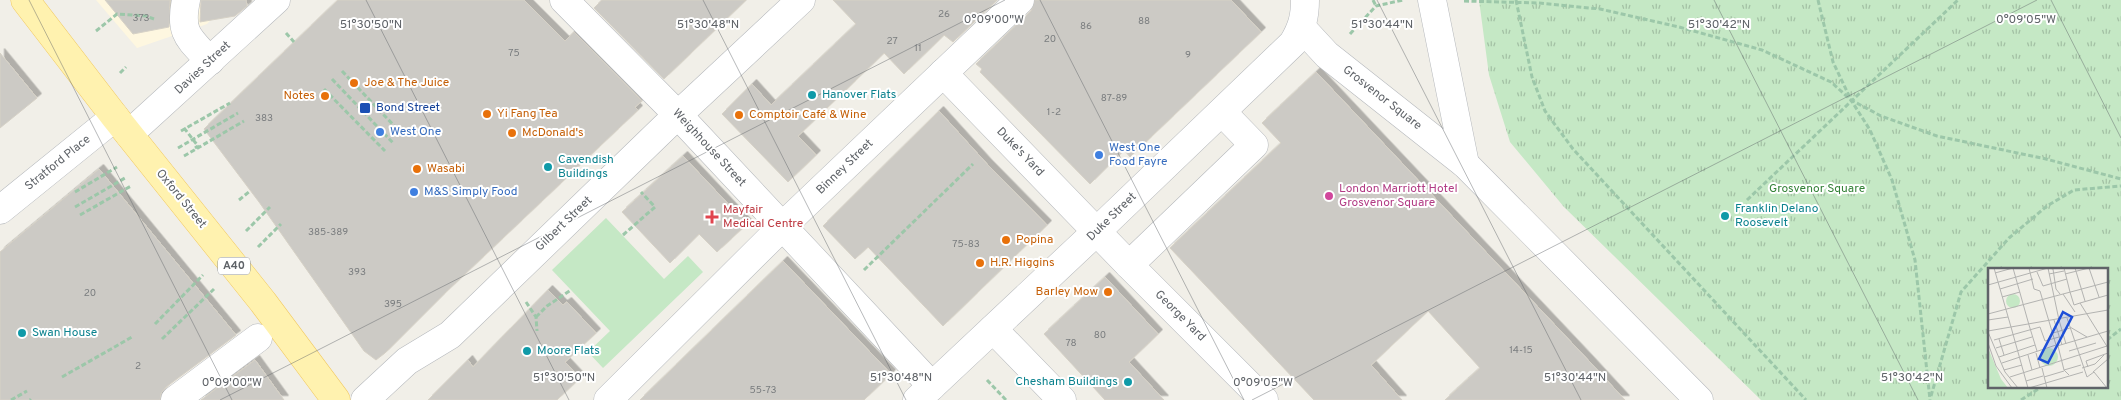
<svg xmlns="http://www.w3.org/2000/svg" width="2121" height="400" font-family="Overpass,sans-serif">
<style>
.commercial{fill:#fef7e0}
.grass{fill:url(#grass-tufts);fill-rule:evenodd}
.garden{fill:#c5e8c5}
.building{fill:#cccac5;stroke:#d6d1c6;filter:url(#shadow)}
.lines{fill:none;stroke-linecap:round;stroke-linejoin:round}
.minor-casing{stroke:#b5b8bc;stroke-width:29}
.major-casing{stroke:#f2c960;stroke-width:29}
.path{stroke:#9cc7a9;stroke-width:3;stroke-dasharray:5 2.5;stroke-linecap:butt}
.minor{stroke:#fff;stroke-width:28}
.major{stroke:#fff2af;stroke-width:28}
.ticks{fill:none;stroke:#5f6368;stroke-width:1;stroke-opacity:0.45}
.food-dot{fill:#e8710a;stroke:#fff;stroke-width:2}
.culture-dot{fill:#0f9aa8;stroke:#fff;stroke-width:2}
.transit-dot{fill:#1a4fb4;stroke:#fff;stroke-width:2}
.shop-dot{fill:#3f7fe0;stroke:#fff;stroke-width:2}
.hotel-dot{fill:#d1479c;stroke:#fff;stroke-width:2}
.health-dot{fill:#e0444e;stroke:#fff;stroke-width:2}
.labels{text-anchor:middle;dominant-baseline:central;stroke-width:4;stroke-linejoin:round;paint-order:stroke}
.number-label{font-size:10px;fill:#7a7d7f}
.shield{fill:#fff;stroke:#8f9295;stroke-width:1}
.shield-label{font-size:11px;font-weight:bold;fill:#5f6368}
.street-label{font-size:12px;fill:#5f6368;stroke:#fff}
.food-label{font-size:12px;fill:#c56008;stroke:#fff;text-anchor:start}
.culture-label{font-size:12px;fill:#0d838f;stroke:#fff;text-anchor:start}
.transit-label{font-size:12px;fill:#164399;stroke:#fff;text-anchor:start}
.shop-label{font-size:12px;fill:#366cbe;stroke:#fff;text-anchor:start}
.hotel-label{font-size:12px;fill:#b23c85;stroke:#fff;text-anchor:start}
.park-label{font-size:12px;fill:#348238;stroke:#fff}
.health-label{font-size:12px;fill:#be3a42;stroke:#fff;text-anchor:start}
.inset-road{fill:none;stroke:#b3b3b1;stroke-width:1}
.view{fill:#1d4ed8;fill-opacity:0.15;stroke:#1d4ed8;stroke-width:2.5}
.inset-edge{fill:none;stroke:#5f6368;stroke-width:2.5}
.ticks-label{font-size:12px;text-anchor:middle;fill:#5f6368;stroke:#fff;stroke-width:4;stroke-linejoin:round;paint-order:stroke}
</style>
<defs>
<pattern id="grass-tufts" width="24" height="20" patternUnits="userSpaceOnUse" patternTransform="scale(1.25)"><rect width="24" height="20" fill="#c5e8c5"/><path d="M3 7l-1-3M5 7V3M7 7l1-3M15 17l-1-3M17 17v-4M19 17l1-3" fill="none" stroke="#a3c0a4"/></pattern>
<filter id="shadow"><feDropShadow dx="4.5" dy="-4.5" stdDeviation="0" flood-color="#0004"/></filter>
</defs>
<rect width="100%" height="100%" fill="#f1efe8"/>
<path class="commercial" d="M96,0H230L207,24L137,48Z"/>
<path class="grass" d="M1479,0H2121V400H1761L1564,207L1510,142L1489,75ZM1990,269H2107V386H1990Z"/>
<path class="garden" d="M606,218L664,279L688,256L703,272L603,368L588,352L610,331L552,270Z"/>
<g class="building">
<path d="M105,0H170L169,27L133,34Z"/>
<path d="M201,0H246L247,6L235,16L200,22Z"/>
<path d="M338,0H524L565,41L574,32L642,101L635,107L638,110L445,293L385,353L376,360L364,351L259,202L204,129Z"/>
<path d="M602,0H746L664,79L594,8Z"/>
<path d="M833,0H997L953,42L944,35L904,74L884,53L798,136L816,155L788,182L722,114L752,84L771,105L856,24Z"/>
<path d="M1035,0H1231L1261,32L1130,157L1124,150L1090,184L980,72L982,69L976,64L1031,11Z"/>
<path d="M0,53L37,98L0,128Z"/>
<path d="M1316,72L1588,360L1625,400H1445L1480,368L1428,311L1371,365L1402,400H1314L1170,248L1281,143L1262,123Z"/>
<path d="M939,111L987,164L1047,225L943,326L868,247L855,259L823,226Z"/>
<path d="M683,156L747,224L717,252L699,234L670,263L622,212Z"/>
<path d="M99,169L236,335L166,387L161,393L160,400H0V252Z"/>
<path d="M783,261L891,374L864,400H640Z"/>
<path d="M1105,277L1158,334L1129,362L1164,400H1105L1044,334Z"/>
<path d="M548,290L563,305L567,302L596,333L565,362L580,378L557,400H428L468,360L473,367Z"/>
<path d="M255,360L284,400H201Z"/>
</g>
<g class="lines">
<defs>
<g id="minor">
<path d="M186,0C179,34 189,38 210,61"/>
<path d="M564,0L678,115L932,386"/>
<path d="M1432,0L1465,164"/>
<path d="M1302,28L1327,55L1465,164L1699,400"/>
<path d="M943,73L1129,265L1264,400"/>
<path d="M129,134L276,0"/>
<path d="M0,210L115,117"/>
<path d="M1129,265L1254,145L1222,112"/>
<path d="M993,329L1062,400"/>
<path d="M175,400L258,338"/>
<path d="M365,400L407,361L450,335L665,127L801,0"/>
<path d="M608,400L792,217L1020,0"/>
<path d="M917,400L1097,231L1293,43C1302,28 1305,17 1305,0"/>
</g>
<path id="major" d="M25,0L115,117L263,302L336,400"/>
</defs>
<use href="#minor" class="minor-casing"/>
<use href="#major" class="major-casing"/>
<g class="path">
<path d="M1373,0L1376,6"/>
<path d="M1516,0L1532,77L1545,111L1573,149L1806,400"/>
<path d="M1818,0L1833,62L1851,100L1881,116L1937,136L2046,159L2121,179"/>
<path d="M1464,1L1539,3L1600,9L1679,27L1762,50L1831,82L1851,100L1870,130L1892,180L1915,260L1930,400"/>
<path d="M96,31L117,14L146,16L154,19"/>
<path d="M286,33L294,42"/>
<path d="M1350,34L1376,6L1403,0"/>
<path d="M342,71L402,134"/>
<path d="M120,73L126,67"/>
<path d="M332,79L394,144"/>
<path d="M324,89L385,151"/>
<path d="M184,128L198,146L195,148"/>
<path d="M181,131L230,103"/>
<path d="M178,148L238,113"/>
<path d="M184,156L244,121"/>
<path d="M75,192L117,167"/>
<path d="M239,200L250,191"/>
<path d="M1747,200L1958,0"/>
<path d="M75,207L125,178"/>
<path d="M80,215L131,186"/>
<path d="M246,231L270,207"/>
<path d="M623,235L655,207L641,192"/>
<path d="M258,247L281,224"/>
<path d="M864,270L973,164"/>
<path d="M526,302L536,317L537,331"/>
<path d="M536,317L547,306L571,290"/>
<path d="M155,324L203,275"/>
<path d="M162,339L214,289"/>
<path d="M2107,340L2121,329"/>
<path d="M62,377L132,337"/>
<path d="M987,380L1006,400"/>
<path d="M1931,396L1961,292L2009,238L2047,206L2074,190L2121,186"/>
<path d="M11,400L27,391"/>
<path d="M30,400L31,399"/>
<path d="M2021,400L2043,386"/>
</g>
<use href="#minor" class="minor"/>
<use href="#major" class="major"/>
</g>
<path class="ticks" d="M29,0L232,400M366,0L569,400M703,0L906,400M1040,0L1244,400M1377,0L1581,400M1714,0L1918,400M2051,0L2121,138M220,400L1005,0M1252,400L2037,0"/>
<g class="food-dot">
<circle cx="354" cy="83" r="5"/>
<circle cx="325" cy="96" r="5"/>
<circle cx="487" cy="114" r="5"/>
<circle cx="739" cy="115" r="5"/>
<circle cx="512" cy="133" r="5"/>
<circle cx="417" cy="169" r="5"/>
<circle cx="1006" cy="240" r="5"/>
<circle cx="980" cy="263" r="5"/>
<circle cx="1108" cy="292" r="5"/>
</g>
<g class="culture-dot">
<circle cx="812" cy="95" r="5"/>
<circle cx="548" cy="167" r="5"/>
<circle cx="1725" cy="216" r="5"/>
<circle cx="22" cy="333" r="5"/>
<circle cx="527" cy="351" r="5"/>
<circle cx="1128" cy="382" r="5"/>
</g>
<rect class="transit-dot" x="359" y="102" width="12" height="12" rx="2.5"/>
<g class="shop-dot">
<circle cx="380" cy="132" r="5"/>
<circle cx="1099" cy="155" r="5"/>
<circle cx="414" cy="192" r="5"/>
</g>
<circle class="hotel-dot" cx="1329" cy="196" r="5"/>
<path class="health-dot" d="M709.5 209.5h5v5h5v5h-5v5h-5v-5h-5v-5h5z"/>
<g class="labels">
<g class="number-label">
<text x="944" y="14">26</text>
<text x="141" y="18">373</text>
<text x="1144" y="21">88</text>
<text x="1086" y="26">86</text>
<text x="1050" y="39">20</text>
<text x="892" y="41">27</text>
<text x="918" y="48">11</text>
<text x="514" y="53">75</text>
<text x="1188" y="55">9</text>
<text x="1114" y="98">87-89</text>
<text x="1054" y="112">1-2</text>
<text x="264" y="118">383</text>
<text x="328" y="232">385-389</text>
<text x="966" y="244">75-83</text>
<text x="357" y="272">393</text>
<text x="90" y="293">20</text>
<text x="393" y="304">395</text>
<text x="1100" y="335">80</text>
<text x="1071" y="343">78</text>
<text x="1521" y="350">14-15</text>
<text x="138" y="366">2</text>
<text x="763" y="390">55-73</text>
</g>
<rect class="shield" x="218" y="257.5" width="32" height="17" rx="4"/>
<g class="shield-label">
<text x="234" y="266">A40</text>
</g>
<g class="street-label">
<text transform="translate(203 68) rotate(-43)">Davies Street</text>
<text transform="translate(1382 98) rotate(38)">Grosvenor Square</text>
<text transform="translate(709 148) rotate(47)">Weighhouse Street</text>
<text transform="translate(1020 152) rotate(46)">Duke's Yard</text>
<text transform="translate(58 163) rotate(-39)">Stratford Place</text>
<text transform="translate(845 167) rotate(-44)">Binney Street</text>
<text transform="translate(181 199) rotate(51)">Oxford Street</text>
<text transform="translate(1112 217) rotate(-44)">Duke Street</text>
<text transform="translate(564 224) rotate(-44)">Gilbert Street</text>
<text transform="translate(1180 316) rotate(45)">George Yard</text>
</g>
<g class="food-label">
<text x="364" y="83">Joe &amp; The Juice</text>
<text x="315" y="96" text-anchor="end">Notes</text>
<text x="497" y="114">Yi Fang Tea</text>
<text x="749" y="115">Comptoir Café &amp; Wine</text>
<text x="522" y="133">McDonald's</text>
<text x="427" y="169">Wasabi</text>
<text x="1016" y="240">Popina</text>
<text x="990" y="263">H.R. Higgins</text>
<text x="1098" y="292" text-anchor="end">Barley Mow</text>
</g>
<g class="culture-label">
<text x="822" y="95">Hanover Flats</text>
<text x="558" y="160">Cavendish<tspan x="558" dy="14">Buildings</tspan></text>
<text x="1735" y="209">Franklin Delano<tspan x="1735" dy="14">Roosevelt</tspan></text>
<text x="32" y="333">Swan House</text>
<text x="537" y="351">Moore Flats</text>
<text x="1118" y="382" text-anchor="end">Chesham Buildings</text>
</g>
<g class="transit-label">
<text x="376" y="108">Bond Street</text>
</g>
<g class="shop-label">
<text x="390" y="132">West One</text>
<text x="1109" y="148">West One<tspan x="1109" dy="14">Food Fayre</tspan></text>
<text x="424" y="192">M&amp;S Simply Food</text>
</g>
<g class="hotel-label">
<text x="1339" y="189">London Marriott Hotel<tspan x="1339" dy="14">Grosvenor Square</tspan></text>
</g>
<g class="park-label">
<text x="1817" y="189">Grosvenor Square</text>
</g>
<g class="health-label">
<text x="723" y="210">Mayfair<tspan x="723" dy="14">Medical Centre</tspan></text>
</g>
</g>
<g transform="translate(1988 268)">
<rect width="120" height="120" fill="#f1efe8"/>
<path d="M0,80L13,111L20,120H0ZM52 89a9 9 0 1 1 18 0a9 9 0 1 1-18 0Z" fill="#c5e8c5"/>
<path d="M18 33a7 7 0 1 1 14 0a7 7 0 1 1-14 0Z" fill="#c5e8c5"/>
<path class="inset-road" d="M6,0L23,59M25,0L41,57M41,0L46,21L52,23M60,0L71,52M61,0L65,1L68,21L72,26M76,0L82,24M87,0L97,33M101,0L111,29M49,4L55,18M7,5L25,0M61,6L76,3M77,6L101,0M0,17L60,0M55,18L79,11M12,21L45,11M52,23L68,77M82,24L86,37L92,35L120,80M75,26L87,44M14,29L32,24M92,35L120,27M0,46L120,14M79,50L99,109M0,52L20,49M66,52L74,77M71,52L78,76M41,57L49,83M23,59L40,120M52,59L57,73L71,69M82,59L99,69M0,63L120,42M0,64L17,104L30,120M65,65L82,60M11,71L16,87M6,72L52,59M0,75L8,98L24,120M69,78L120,63M70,78L76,102L81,107M8,80L44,69M81,83L108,75M48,85L52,100M40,87L44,102M11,89L47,77M14,95L68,77M100,99L98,93L120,85M54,100L59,120M94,100L107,96L116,87M16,102L34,97M76,102L93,97M105,104L120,91M22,109L119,78M56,109L76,103M99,109L106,104L119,120M38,113L55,108M41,120L95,104"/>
<path class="view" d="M75,44L84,49L60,95L51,91Z"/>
<rect width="120" height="120" class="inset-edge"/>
</g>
<g class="ticks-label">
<text x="994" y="23">0°09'00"W</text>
<text x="2026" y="23">0°09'05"W</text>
<text x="371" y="28">51°30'50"N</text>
<text x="708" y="28">51°30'48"N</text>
<text x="1382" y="28">51°30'44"N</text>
<text x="1719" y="28">51°30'42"N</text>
<text x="564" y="381">51°30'50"N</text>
<text x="901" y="381">51°30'48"N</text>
<text x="1575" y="381">51°30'44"N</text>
<text x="1912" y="381">51°30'42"N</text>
<text x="232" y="386">0°09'00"W</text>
<text x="1263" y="386">0°09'05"W</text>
</g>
</svg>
